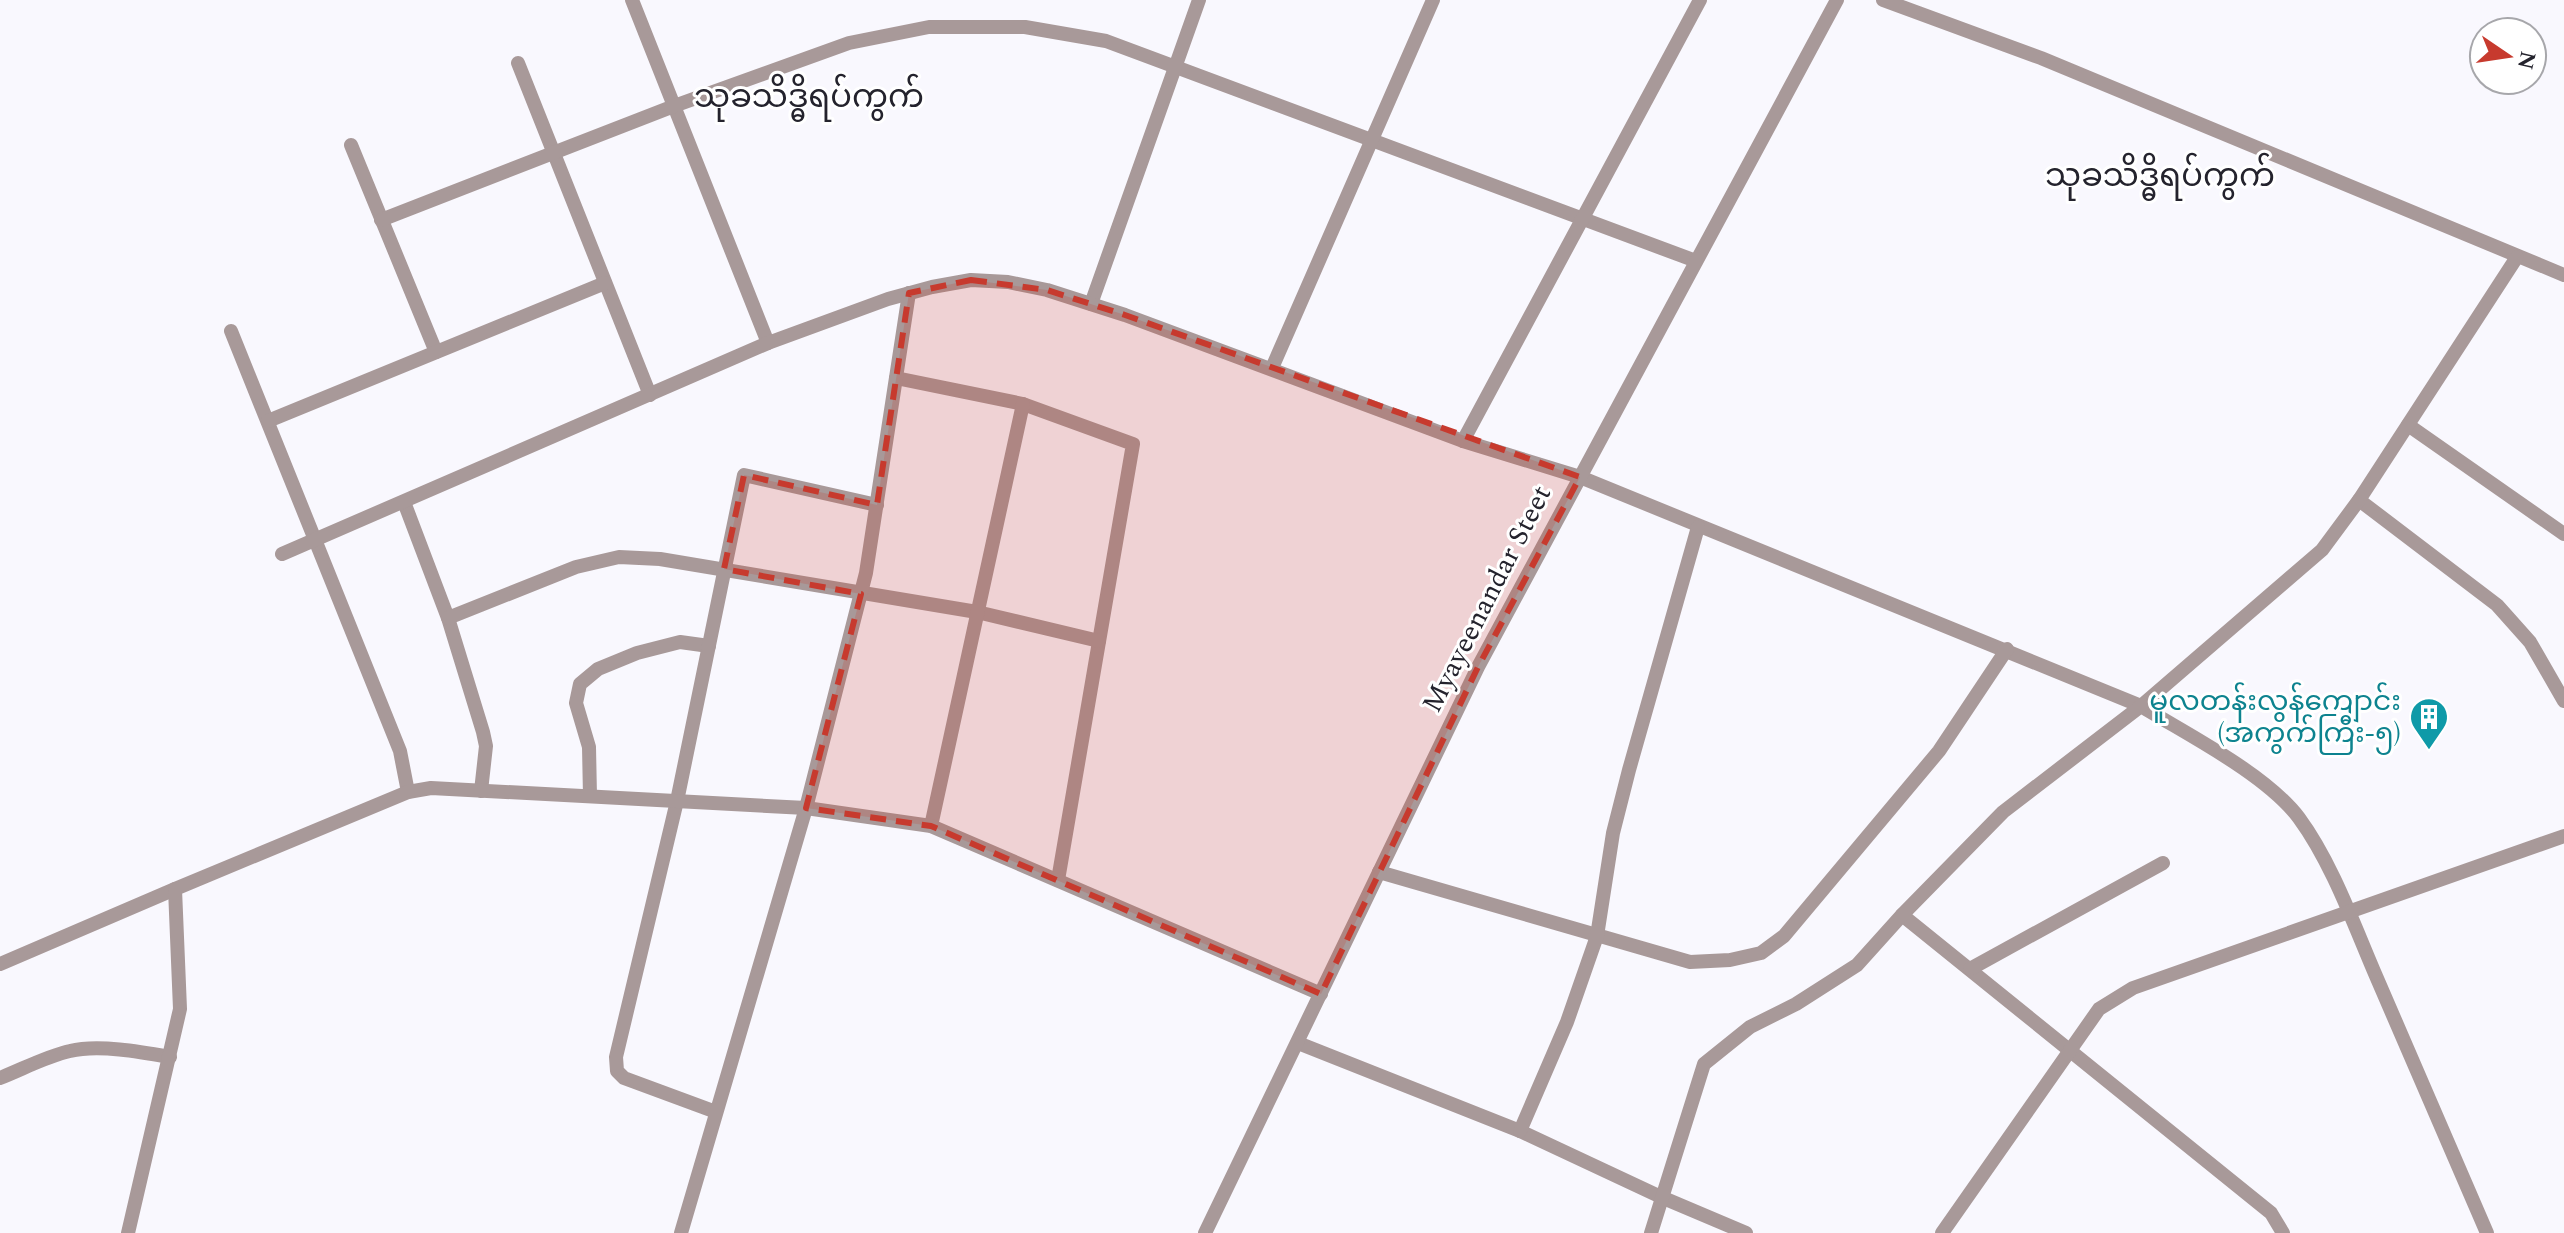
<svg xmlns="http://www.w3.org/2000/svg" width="2564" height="1233" font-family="Spectral,'Noto Sans Myanmar',serif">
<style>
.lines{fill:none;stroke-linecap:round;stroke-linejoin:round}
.minor{stroke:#a89999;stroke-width:14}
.marked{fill:#c73a2e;fill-opacity:0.2;stroke:#c73a2e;stroke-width:6;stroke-dasharray:16 10;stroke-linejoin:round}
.labels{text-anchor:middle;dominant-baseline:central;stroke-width:6;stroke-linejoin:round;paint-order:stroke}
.street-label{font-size:28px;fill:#24232d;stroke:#fff}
.culture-label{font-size:28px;fill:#0d838f;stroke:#fff;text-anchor:end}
.quarter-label{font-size:32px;fill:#24232d;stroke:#fff}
</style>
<rect width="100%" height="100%" fill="#f9f8fe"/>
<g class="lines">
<g class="minor">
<path d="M632,0L768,343"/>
<path d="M1883,0L2041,58L2564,275"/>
<path d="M518,63L650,395"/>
<path d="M351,145L436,352"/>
<path d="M381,220L674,106L849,43L929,27H1025L1106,41L1696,261"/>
<path d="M1091,304L1199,0"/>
<path d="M231,331L400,751L408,792"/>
<path d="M1272,368L1433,0"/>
<path d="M896,378L1023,404L1133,444L1058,880"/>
<path d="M268,421L605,283"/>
<path d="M2408,425L2564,534"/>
<path d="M1463,441L1700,0"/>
<path d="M2359,500L2497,605L2530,642L2564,701"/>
<path d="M404,502L448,618L483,732L486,746L481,791"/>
<path d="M282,554L768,343L888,299L932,287L971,280L1008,282L1047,290L1125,315L1463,441L1580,477L2141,706C2188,735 2266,774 2299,818C2332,863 2354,925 2376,976C2413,1062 2450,1147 2487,1233"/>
<path d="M448,618L576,567L619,557L660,559L977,612L1099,641"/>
<path d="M590,796L589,747L576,703L580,684L598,669L637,653L680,642L709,646"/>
<path d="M931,826L1023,404"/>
<path d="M1379,872L1690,962L1730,960L1761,953L1784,936L1939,751L2007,649"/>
<path d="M1902,915L2271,1213L2283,1233"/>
<path d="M0,964L175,889"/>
<path d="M1970,969L2163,863"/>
<path d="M1298,1043L1520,1131L1661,1197L1746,1233"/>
<path d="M0,1078C23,1069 47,1056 70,1051C98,1044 142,1052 170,1057"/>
<path d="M716,1112L624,1078L617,1071L616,1057L677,801L744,475L877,505"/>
<path d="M1520,1131L1567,1022L1597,936L1613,833L1629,770L1698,527"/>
<path d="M128,1233L180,1009L175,889L408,792L431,788L806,808L931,826L1321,994"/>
<path d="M681,1233L806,808L866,573L909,293"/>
<path d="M1205,1233L1478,667L1837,0"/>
<path d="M1651,1233L1704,1064L1750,1027L1796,1004L1857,965L1902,915L2003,812L2141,706L2322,550L2359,500L2517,257"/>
<path d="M1942,1233L2099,1009L2133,988L2564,836"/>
</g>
</g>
<path class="marked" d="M971,280L1047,290L1125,315L1580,477L1478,667L1321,994L931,826L806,808L861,594L724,569L744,475L877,505L909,293Z"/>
<defs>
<symbol id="building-pin" viewBox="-11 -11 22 30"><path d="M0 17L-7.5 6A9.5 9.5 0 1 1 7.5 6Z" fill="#0f9aa8" stroke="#fff"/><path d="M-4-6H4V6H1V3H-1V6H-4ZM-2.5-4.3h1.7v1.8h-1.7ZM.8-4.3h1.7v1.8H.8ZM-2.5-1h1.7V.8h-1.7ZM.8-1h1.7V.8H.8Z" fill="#fff"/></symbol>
</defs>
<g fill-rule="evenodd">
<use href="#building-pin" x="2407" y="695" width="44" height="60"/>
</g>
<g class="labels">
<g class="street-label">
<text transform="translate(1487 599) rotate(-63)">Myayeenandar Steet</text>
</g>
<g class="culture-label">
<text x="2401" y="701">မူလတန်းလွန်ကျောင်း<tspan x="2401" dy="32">(အကွက်ကြီး-၅)</tspan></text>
</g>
<g class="quarter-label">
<text x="809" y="97">သုခသိဒ္ဓိရပ်ကွက်</text>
<text x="2160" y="176">သုခသိဒ္ဓိရပ်ကွက်</text>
</g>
</g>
<g transform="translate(2508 56) rotate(103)"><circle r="38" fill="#ffffff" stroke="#a7a7ab" stroke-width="2"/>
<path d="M0-6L14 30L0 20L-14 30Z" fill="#c73a2e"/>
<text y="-12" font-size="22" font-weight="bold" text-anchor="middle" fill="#24232d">N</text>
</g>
</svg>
